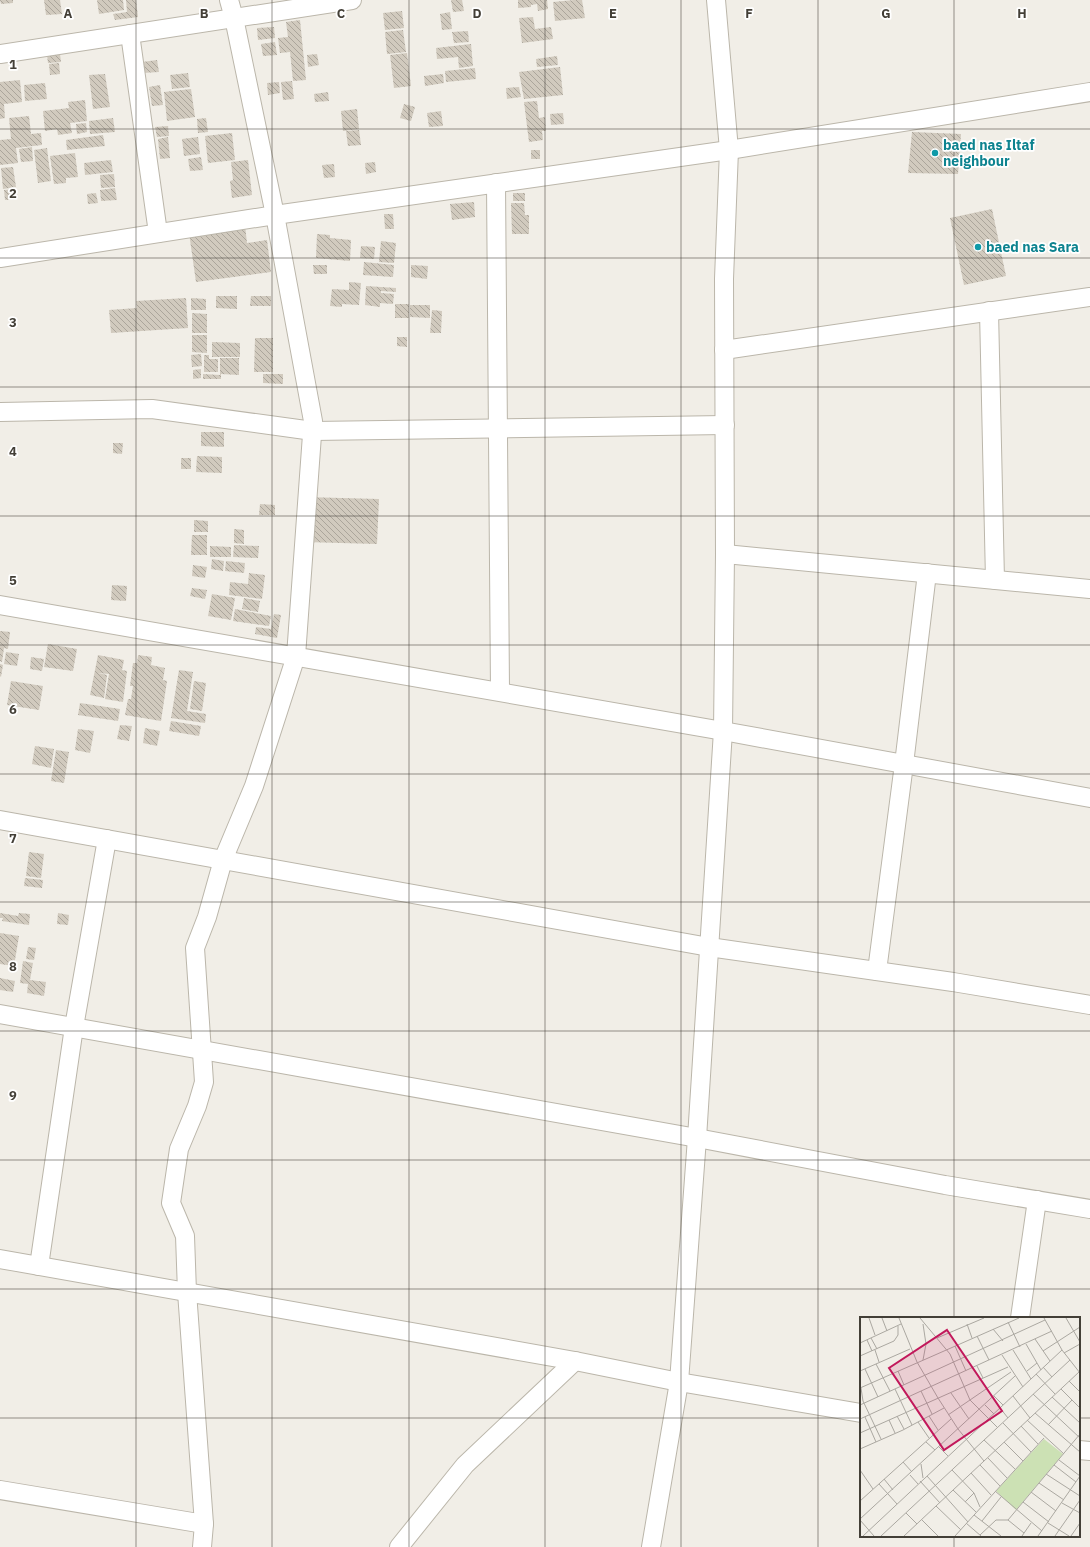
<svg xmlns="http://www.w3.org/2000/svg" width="1090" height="1547" font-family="'IBM Plex Sans',sans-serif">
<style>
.building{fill:url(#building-back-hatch)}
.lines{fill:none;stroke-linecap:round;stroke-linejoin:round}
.minor-casing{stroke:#bbb6aa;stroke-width:20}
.minor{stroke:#fff;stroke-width:18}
.grid{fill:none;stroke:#433f37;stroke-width:1;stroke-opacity:0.55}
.culture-dot{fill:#0f9aa8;stroke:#fff;stroke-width:1.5}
.labels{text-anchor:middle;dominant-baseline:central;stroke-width:3.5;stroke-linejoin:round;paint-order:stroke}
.culture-label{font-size:14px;font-weight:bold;fill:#0d838f;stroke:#fff;text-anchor:start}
.inset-road{fill:none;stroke:#aba8a1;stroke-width:1}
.view{fill:#c2185b;fill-opacity:0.15;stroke:#c2185b;stroke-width:2}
.inset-edge{fill:none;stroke:#433f37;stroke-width:2}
.grid-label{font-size:13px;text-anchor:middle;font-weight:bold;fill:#433f37;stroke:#fff;stroke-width:3.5;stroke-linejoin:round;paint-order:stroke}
</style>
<defs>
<pattern id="building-back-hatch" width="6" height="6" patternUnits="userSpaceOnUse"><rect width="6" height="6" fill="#d1cabe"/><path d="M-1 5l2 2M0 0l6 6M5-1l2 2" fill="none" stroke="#aba59b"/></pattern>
</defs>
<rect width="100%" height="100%" fill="#f1eee7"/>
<g class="building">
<path d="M0,0H13V3L1,4Z"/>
<path d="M44,0H60L62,14L46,15Z"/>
<path d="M97,0H123L124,10L99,14Z"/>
<path d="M126,0H136L138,17L115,20L113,14L127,12Z"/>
<path d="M451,0H462L464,11L453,12Z"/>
<path d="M518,0H547L548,9L538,11L537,4L531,5V7L518,8Z"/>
<path d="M574,0H582L585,18L555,21L553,2Z"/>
<path d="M402,11L404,28L385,30L383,13Z"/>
<path d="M450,12L452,29L442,30L440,14Z"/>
<path d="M533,17L535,29L551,27L553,39L522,43L519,18Z"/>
<path d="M300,20L306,80L293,81L290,52L280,53L278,38L288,37L286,22Z"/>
<path d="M274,27L275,38L258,40L257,28Z"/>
<path d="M403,30L406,52L387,54L385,32Z"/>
<path d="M468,31L469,42L454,43L452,32Z"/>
<path d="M275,42L277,55L263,56L261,44Z"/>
<path d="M471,44L473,66L459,68L458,57L437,59L436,48Z"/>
<path d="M407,53L411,86L394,88L390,55Z"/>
<path d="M60,54L61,62L48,63L47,55Z"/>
<path d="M317,54L319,65L308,67L307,55Z"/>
<path d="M557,56L558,65L537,67L536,59Z"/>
<path d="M157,60L159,72L143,73L142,62Z"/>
<path d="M59,63L60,74L50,75L49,64Z"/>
<path d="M560,67L563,95L524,99L519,72Z"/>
<path d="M475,68L476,79L446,82L445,71Z"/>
<path d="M188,73L190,87L172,89L170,75Z"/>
<path d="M105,74L110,107L93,109L89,75Z"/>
<path d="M443,74L444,83L425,86L424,76Z"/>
<path d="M20,80L22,102L4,104L5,118L0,119V82Z"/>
<path d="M292,81L294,99L283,100L281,82Z"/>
<path d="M279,82L280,93L268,95L267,83Z"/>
<path d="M45,83L47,99L25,101L24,85Z"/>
<path d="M160,85L163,105L152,106L149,87Z"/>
<path d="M519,87L521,97L507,99L506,88Z"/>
<path d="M191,89L195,117L167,121L164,92Z"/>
<path d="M328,92L329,101L315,102L314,94Z"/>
<path d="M85,100L87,121L70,123L72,133L58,135L57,129L45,131L43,111L69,108L68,102Z"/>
<path d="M537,101L539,118L545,117L546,131H542L543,140L529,142L524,102Z"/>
<path d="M404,104L415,107L411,121L400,118Z"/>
<path d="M357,109L359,129L343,131L341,111Z"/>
<path d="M441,111L443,126L429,127L427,113Z"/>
<path d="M563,113L564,124L551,125L550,114Z"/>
<path d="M29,116L31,134L41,133L42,145L16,148L18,163L0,165V140L11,139L9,118Z"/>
<path d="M113,118L115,132L90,134L89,121Z"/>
<path d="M206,118L208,132L198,133L197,119Z"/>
<path d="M86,123L87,132L77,134L76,124Z"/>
<path d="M168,126L169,136L157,137L155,127Z"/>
<path d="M359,130L361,145L348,146L346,131Z"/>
<path d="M912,132L961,134L958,174L908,173Z"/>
<path d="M232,133L235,160L208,163L205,136Z"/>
<path d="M103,135L105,146L67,150L66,140Z"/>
<path d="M168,137L170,158L160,159L158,139Z"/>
<path d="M198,137L200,154L184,156L182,139Z"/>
<path d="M32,147L33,161L21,162L19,149Z"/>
<path d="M47,148L51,181L38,183L34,150Z"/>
<rect x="531" y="150" width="9" height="9"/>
<path d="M75,153L78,177L66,178V183L54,184L50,156Z"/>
<path d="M201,157L203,170L190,171L188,159Z"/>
<path d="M111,160L113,172L85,175L84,163Z"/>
<path d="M248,160L252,195L232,198L230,181L233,180L231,162Z"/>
<path d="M375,162L376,172L366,174L365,163Z"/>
<path d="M334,164L335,177L324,178L322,165Z"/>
<path d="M13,167L16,187L3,189L1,168Z"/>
<path d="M114,174L115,187L101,188L100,175Z"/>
<path d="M115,188L117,200L101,201L100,190Z"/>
<path d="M16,189L18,199L5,200L4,190Z"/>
<path d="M96,193L98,203L88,204L87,194Z"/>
<rect x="513" y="193" width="12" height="8"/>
<path d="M474,202L475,217L452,220L450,204Z"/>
<path d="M511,203H524L525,215H529V234H512Z"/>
<path d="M992,209L1006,276L964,285L950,218Z"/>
<path d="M384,214H393L394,229H385Z"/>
<path d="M245,225L247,243L267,240L271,272L196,282L189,233Z"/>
<path d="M317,234L330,235V238L351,240L350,261L316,258Z"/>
<path d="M381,241L396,243L394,263L379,262Z"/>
<path d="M361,246L375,247L374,259L360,258Z"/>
<path d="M364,262L394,265L393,277L363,275Z"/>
<path d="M313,265H327V274H314Z"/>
<path d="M411,265L428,266L427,279L411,277Z"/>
<path d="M349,282L361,283L359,305L342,304V307L330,306L332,289L349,290Z"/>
<path d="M366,286L396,288V292L381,291V293L394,294L393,304L380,303V307L365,305Z"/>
<path d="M216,296H237V309L216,308Z"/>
<path d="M251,296H271V306H250Z"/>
<path d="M186,298L188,328L111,333L109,310L137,308L136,301Z"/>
<path d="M191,298L206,299V310H191Z"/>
<rect x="395" y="304" width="14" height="14"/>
<path d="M410,305H430V318L410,317Z"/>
<path d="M432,310L442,311L441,333H430Z"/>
<path d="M192,313L207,314V333H192Z"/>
<path d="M192,335H207V353L192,352Z"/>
<path d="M397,337H407V347L397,346Z"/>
<path d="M255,338H273V372H254Z"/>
<path d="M212,342L240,343V357H212Z"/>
<path d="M201,354L202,366L192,367L191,355Z"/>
<path d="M204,355H209V359H218V372H204Z"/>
<path d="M220,358H239V375L221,374V379H203V374L220,375Z"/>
<path d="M201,369V378L193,379V370Z"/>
<path d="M263,374H283V384L263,383Z"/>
<path d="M201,432H224V447L201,446Z"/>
<path d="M113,443H123L122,454L113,453Z"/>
<path d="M197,456L222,457V473L196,472Z"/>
<rect x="181" y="458" width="10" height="11"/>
<path d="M305,497L379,499L377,544L304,542Z"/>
<path d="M260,504L275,505V515H259Z"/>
<path d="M194,520L208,521V532H194Z"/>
<path d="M234,529L244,530V544L234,543Z"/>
<path d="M192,535H207V555H191Z"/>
<path d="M234,545L259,546L258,558L233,557Z"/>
<path d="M210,546L231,547V557H210Z"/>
<path d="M212,559L224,561L223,571L211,569Z"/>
<path d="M226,561L245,563L244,573L225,571Z"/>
<path d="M193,565L207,567L205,578L192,576Z"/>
<path d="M249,573L265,575L262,599L229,595L230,582L248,584Z"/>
<path d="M112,585L127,586L126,601L111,600Z"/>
<path d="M192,588L207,590L205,599L190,596Z"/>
<path d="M212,594L235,598L231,620L208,616Z"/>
<path d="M244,598L260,601L258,612L242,609Z"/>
<path d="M235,609L271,616L269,626L233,621Z"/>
<path d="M274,614L281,615L277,638L255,634L256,627L271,629Z"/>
<path d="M0,631L10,632L8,649L4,648L2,662L0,661Z"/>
<path d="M48,644L77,649L73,671L44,667Z"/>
<path d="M6,652L19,654L17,666L4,664Z"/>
<path d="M98,655L124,660L122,670L127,671L123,702L105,699L109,674L98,673L107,675L104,698L90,695Z"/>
<path d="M138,655L152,657L151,665L165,668L163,680L167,681L161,721L125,715L128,699H131L133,686H130L133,663H137Z"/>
<path d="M31,657L44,659L42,671L30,669Z"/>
<path d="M0,664L3,665L1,677L0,676Z"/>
<path d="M179,670L193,672L187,711L206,714L205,723L171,718Z"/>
<path d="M11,681L43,686L39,710L7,705Z"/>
<path d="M194,681L206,683L202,711L190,709Z"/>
<path d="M80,703L120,709L118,721L78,715Z"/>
<path d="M171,721L201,726L199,736L169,731Z"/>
<path d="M120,725L132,726L129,741L117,739Z"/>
<path d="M145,728L160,731L157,746L143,743Z"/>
<path d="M78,729L94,731L90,753L75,750Z"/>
<path d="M35,746L54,749L51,768L32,764Z"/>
<path d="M56,750L69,752L64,783L51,781Z"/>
<path d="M29,852L44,854L41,878L26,876Z"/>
<path d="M25,878L43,880L42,888L24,886Z"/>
<path d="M0,913L18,916L19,913L30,914L29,925L2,921L3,918H0Z"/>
<path d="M58,913L69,915L68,925L57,924Z"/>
<path d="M0,933L19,936L14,966L0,964Z"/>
<path d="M28,947L36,948L34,960L26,959Z"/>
<path d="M23,961L33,963L30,980L46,982L44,996L27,993L28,984L20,983Z"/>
<path d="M0,978L15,981L13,992L0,990Z"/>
</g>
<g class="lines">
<defs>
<g id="minor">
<path d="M130,34L158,233"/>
<path d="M0,54L352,0"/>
<path d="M496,183L500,691"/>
<path d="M0,258L275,215L729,150L1090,92"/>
<path d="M989,311L995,580"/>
<path d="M724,350L1090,297"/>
<path d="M0,412L152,409L313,431L725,425"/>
<path d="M725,554L1090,589"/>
<path d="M0,605L723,731L1090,798"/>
<path d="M0,820L709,947L953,982L1090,1005"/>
<path d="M877,971L904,764L927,573"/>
<path d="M0,1014L697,1138L945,1185L1090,1209"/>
<path d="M0,1259L575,1361L679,1382L861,1413"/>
<path d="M39,1266L74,1027L107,839"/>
<path d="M1020,1318L1037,1200"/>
<path d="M1079,1450L1090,1451"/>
<path d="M0,1490L204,1524"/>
<path d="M202,1547L204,1524L187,1292L185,1236L171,1203L179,1149L197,1106L204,1082L195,948L207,917L223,860L254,786L296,656L313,421L275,215L234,18L229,0"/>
<path d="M399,1547L465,1465L575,1361"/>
<path d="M651,1547L679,1382L697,1138L723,731L725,554L724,279L729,150L716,0"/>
</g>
</defs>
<use href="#minor" class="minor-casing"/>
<use href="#minor" class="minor"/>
</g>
<path class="grid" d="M136,0V1547M272,0V1547M409,0V1547M545,0V1547M681,0V1547M818,0V1547M954,0V1318M0,129H1090M0,258H1090M0,387H1090M0,516H1090M0,645H1090M0,774H1090M0,902H1090M0,1031H1090M0,1160H1090M0,1289H1090M0,1418H861M1079,1418H1090M954,1536V1547"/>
<g class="culture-dot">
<circle cx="935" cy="153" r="4"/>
<circle cx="978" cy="247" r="4"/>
</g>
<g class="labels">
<g class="culture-label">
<text x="943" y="145">baed nas Iltaf<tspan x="943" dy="16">neighbour</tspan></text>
<text x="986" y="247">baed nas Sara</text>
</g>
</g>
<g transform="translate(860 1317)">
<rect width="220" height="220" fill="#f1eee7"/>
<path d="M184,122L203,137L156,193L136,174Z" fill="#cce1b4"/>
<path class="inset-road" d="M9,1L15,18M22,1L27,14M39,1L57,45L78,81L98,112L124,144M60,1L90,37L110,83L138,111M184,1L202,33L220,56M206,1L220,25M148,5L160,30M63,7L66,27L63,43M107,7L112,21M133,12L143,24M117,19L129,43M11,21L17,32M77,21L124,1M175,22L190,44M7,23L12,34M0,26L41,7M166,27L181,53M95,29L106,54M15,33L19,45M153,33L171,62M183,34L220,10M204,36L220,27M142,38L163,70M0,39L34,24L38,18V9M16,47L30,74M117,49L123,61M183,50L192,60M5,52L18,80M0,54L50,32M38,54L44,68M167,54L177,46M176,57L195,77M209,64L220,75M0,71L159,1M1,71L3,84L21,122M35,72L52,108M201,72L220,91M61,74L72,97M91,76L109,102M173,77L220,121M134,79L143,88M153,79L170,101M192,80L220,106M0,88L185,3M125,88L134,97M140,91L148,101M175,96L220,135M88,98L151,55M37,99L44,112M69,99L78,113M5,100L16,125M0,102L192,14M29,103L35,116M167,103L204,137M58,105L69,121M143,106L171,135M188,108L212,83M161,109L178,127M0,116L148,50M124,123L155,152M66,125L75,133M144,125L163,144M79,130L88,139M0,132L43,113L84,91M128,141L147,161M43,145L52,155M61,147L63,161M120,148L140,169M194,148L216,165M0,153L13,172M92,153L114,176L120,190M111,156L131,178M186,157L220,179M50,158L58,167M67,159L108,205M24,162L33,173M60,164L80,186M179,166L204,183M19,167L37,187M93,173L116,195M135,174L182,214M171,175L196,194M0,184L91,102M105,185L114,176M163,185L189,205M202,186L220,196M76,189L101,213M46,196L57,207M114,198L141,219M0,202L155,59M0,203L14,219M62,203L78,219M148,203L220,117M122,204L141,180M106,206L121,219M188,206L209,219M120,218L136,203H148L164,216M3,219L202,33M21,219L210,43M44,219L219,55M95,219L184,121M162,219L171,206M178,219L220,159L199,143M195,219L220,183M211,219L220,206"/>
<path class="view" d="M87,13L142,94L84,133L29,51Z"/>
<rect width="220" height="220" class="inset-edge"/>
</g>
<g class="grid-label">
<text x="68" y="18">A</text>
<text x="204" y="18">B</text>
<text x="341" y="18">C</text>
<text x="477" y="18">D</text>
<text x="613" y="18">E</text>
<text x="749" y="18">F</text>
<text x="886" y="18">G</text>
<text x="1022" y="18">H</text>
<text x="13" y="69">1</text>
<text x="13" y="198">2</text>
<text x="13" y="327">3</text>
<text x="13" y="456">4</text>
<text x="13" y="585">5</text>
<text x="13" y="714">6</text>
<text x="13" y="843">7</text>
<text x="13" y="971">8</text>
<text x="13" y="1100">9</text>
</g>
</svg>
